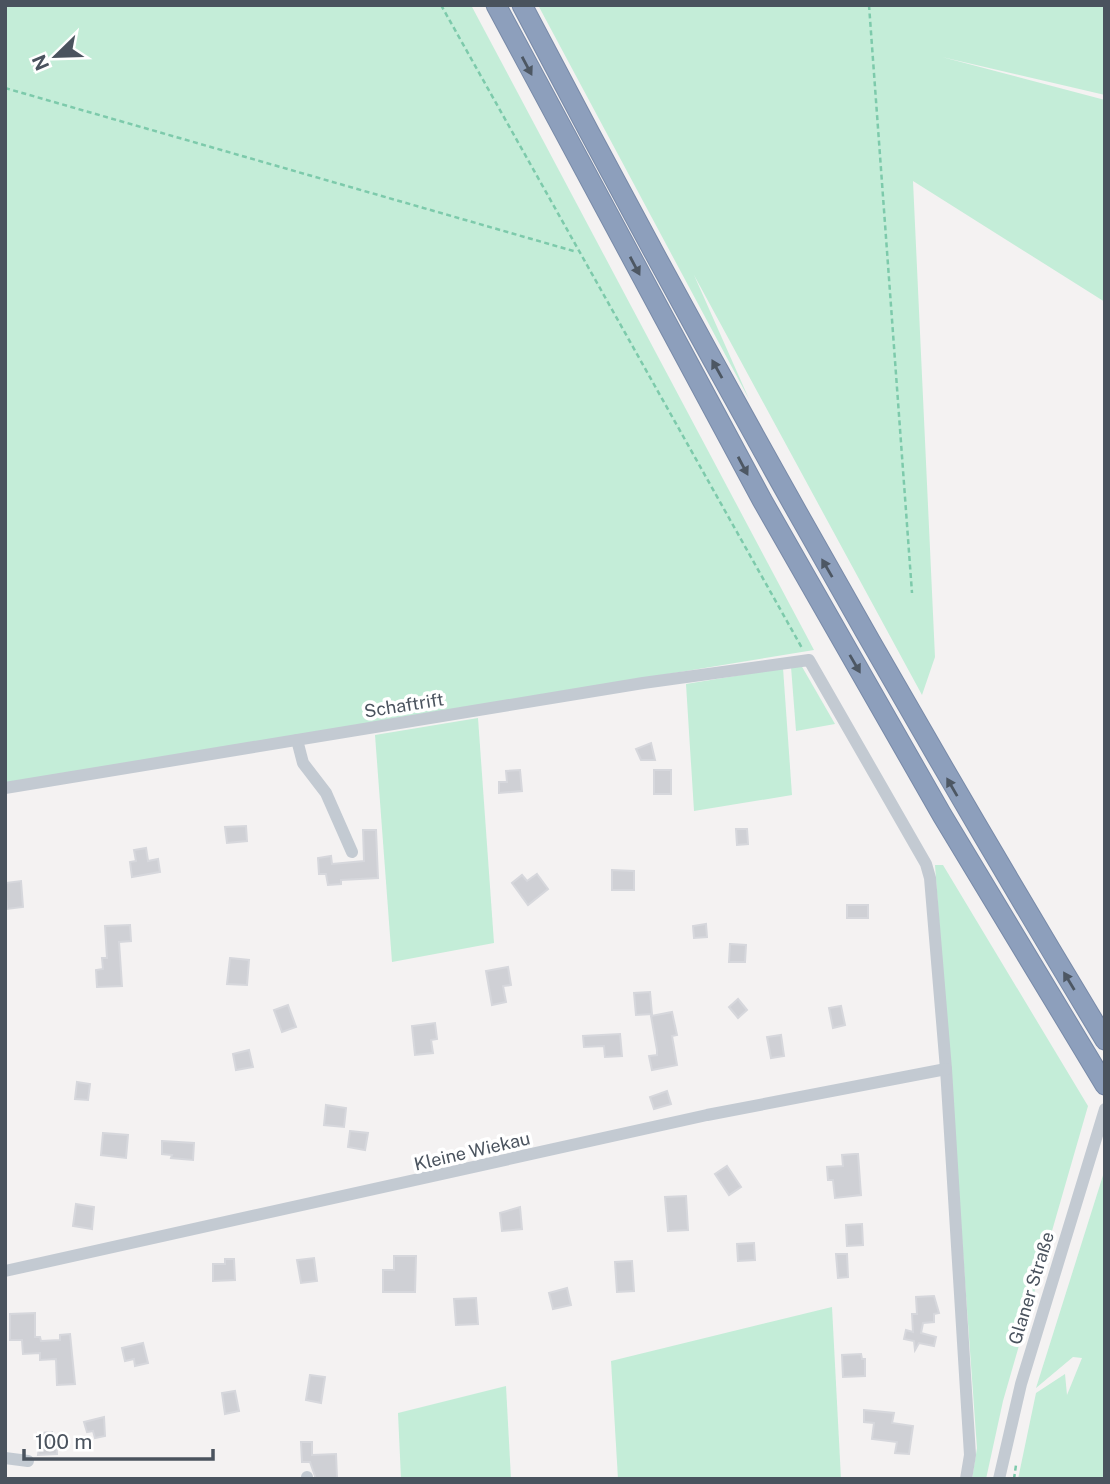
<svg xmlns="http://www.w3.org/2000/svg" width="1110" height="1484" font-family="'Public Sans',sans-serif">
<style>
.green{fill:#c4edd8}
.building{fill:#cfd0d5;stroke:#d6d7dc;stroke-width:2}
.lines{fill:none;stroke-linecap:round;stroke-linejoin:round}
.highway-casing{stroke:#788aa8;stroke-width:21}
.path{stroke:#7dcaab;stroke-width:2.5;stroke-dasharray:5 3.5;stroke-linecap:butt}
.minor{stroke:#c3cad2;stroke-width:12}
.highway{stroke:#8d9fbc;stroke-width:19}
.oneway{fill:#4d5763}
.labels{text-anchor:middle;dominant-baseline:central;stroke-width:7;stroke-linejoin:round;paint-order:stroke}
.street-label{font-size:18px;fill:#4a535e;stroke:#fff}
</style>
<rect width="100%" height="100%" fill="#f4f2f2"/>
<g class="green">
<path d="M5,5H471L814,650L5,783Z"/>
<path d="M538,5H1105V95L942,57L1105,100V302L913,181L935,657L922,695L694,275L749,399Z"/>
<path d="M801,665L835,724L796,731L791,667Z"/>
<path d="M783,668L792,795L694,811L686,684Z"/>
<path d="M478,718L494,943L392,962L375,735Z"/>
<path d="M935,865H943L1088,1106L1003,1401L986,1479H972L977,1448Z"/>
<path d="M1105,1169V1479H1018L1036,1393L1065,1374L1067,1395L1082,1358L1073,1357L1036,1388Z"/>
<path d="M832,1307L841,1479H618L611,1361Z"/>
<path d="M506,1386L511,1479H401L398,1413Z"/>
</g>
<g class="building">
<path d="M651,743L655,760H641L636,749Z"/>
<path d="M520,770L522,791L499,793V782H507L506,771Z"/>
<rect x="654" y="770" width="17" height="24"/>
<path d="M246,826L247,841L227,843L225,827Z"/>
<path d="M736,829H747L748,844L737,845Z"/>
<path d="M363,830H376L378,878L341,880V884L328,885L326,874H319L318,858L331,856L332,864L364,861Z"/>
<path d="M146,848L148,861L158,859L160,872L132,877L130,862L136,861L134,850Z"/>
<path d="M612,870L634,871V890H612Z"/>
<path d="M537,874L548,889L528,905L512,883L522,875L527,881Z"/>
<path d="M21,881L23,907L7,909L5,883Z"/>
<rect x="847" y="905" width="21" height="13"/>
<path d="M706,924L707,937L694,938L693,926Z"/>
<path d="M130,925L131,941L119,942L122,986L97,987L96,970L103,969L102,958H107L105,926Z"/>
<path d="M730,944L746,945L745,962H729Z"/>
<path d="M230,958L249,960L247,985L227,984Z"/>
<path d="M508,967L511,985L503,986L506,1002L492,1005L486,971Z"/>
<path d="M650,992L652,1014L636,1015L634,993Z"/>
<path d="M738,999L747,1010L738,1018L729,1007Z"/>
<path d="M288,1005L296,1027L282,1032L274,1010Z"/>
<path d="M841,1006L845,1025L833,1028L829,1008Z"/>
<path d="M672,1012L677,1035L672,1036L677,1065L652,1070L649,1056L657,1055V1050L651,1016Z"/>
<path d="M435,1023L437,1039L431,1040L433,1053L415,1055L412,1026Z"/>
<path d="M620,1034L622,1056L605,1057L604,1046L584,1047L583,1036Z"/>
<path d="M781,1035L784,1056L771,1058L767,1037Z"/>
<path d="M249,1050L253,1067L236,1070L233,1054Z"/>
<path d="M77,1082L90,1084L88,1100L75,1099Z"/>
<path d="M667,1091L671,1104L654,1109L650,1097Z"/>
<path d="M326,1105L346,1108L344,1127L324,1125Z"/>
<path d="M350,1131L368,1133L365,1150L348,1147Z"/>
<path d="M103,1133L128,1135L126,1158L101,1155Z"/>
<path d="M162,1141L194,1143L193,1160L171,1158L172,1155L162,1154Z"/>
<path d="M855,1154H858L861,1195L835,1198L833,1180H828L827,1167L843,1166L842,1155Z"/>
<path d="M727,1166L741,1187L729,1195L715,1174Z"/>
<path d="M686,1196L688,1230L668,1231L665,1197Z"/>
<path d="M76,1204L94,1207L92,1229L73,1226Z"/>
<path d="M520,1207L522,1229L502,1231L500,1213Z"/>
<path d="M862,1224L863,1245L847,1246L846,1225Z"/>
<path d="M754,1243L755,1260L738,1261L737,1244Z"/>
<path d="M836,1254H847L848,1277L838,1278Z"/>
<path d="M394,1256H416L415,1292H383V1270H394Z"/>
<path d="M314,1258L317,1281L301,1283L297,1260Z"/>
<path d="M225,1259H234L235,1280L213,1281V1264H225Z"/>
<path d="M632,1261L634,1291L617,1292L615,1262Z"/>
<path d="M567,1288L571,1305L553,1309L549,1293Z"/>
<path d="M934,1296L939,1313L934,1314V1322L923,1323L921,1333L936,1337L934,1346L919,1343L915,1350L914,1341L904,1339L906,1330L913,1332L912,1314H917L916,1297Z"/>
<path d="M476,1298L478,1324L456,1325L454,1299Z"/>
<path d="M35,1313V1337H40L41,1341L60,1340V1335L70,1334L75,1384L57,1385L56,1359L40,1360V1353L23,1354L22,1340H10V1314Z"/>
<path d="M143,1343L148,1363L135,1366L134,1359L125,1361L122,1348Z"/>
<path d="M861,1354L862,1359H865V1376L843,1377L842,1355Z"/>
<path d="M310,1375L325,1377L321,1403L306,1400Z"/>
<path d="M235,1391L239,1411L225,1414L222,1393Z"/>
<path d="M864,1410L894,1413L892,1423L913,1426L909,1454L895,1453L897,1442L872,1439L874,1423L864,1422Z"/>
<path d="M104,1417L105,1436L95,1438L93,1431L87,1432L84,1422Z"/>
<path d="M52,1432V1438H56L57,1454L38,1455L41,1433Z"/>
<path d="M301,1442H312V1455L336,1454L337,1478L316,1479L310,1462H302Z"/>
</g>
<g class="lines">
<defs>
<g id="highway">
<path d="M496,5L762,500L942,815L1105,1085"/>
<path d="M522,5C706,356 900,701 1105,1040"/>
</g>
</defs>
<use href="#highway" class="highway-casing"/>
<g class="path">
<path d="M441,5L802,648"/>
<path d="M869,5L912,593"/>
<path d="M5,88L577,252"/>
<path d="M1014,1479L1016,1465"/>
</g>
<g class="minor">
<path d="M297,740L303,763L326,793L352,852"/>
<path d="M5,788L643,683L809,660L926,864L930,878L946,1069L970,1455L966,1479"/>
<path d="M5,1271L707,1115L946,1069"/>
<path d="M5,1458L28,1461"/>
<path d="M307,1477V1479"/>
<path d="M999,1479L1021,1384L1105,1109"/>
</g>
<use href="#highway" class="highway"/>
</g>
<defs><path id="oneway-solid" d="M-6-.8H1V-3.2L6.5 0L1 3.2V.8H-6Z" transform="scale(1.75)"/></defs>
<g class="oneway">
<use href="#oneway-solid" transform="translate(527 66) rotate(62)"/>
<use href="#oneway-solid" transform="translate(635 266) rotate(62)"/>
<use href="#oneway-solid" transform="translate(717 369) rotate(-119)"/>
<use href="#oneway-solid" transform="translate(743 466) rotate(62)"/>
<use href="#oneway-solid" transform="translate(827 568) rotate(-120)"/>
<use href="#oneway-solid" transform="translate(855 664) rotate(60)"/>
<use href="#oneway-solid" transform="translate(952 787) rotate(-120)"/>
<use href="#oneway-solid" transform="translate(1069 981) rotate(-121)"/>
</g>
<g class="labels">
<g class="street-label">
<text transform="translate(404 705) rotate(-9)">Schaftrift</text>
<text transform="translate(472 1151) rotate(-13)">Kleine Wiekau</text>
<text transform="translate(1031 1288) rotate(-73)">Glaner Straße</text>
</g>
</g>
<rect width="1110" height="1484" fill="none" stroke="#4a535e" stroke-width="14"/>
<g transform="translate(56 56) rotate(247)" stroke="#ffffff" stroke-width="5" paint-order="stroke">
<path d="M0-5L12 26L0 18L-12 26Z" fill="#4a535e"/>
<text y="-10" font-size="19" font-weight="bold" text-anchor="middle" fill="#4a535e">N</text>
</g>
<path d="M24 1449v10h189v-10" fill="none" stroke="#4a535e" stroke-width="3.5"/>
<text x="35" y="1449" font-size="21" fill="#4a535e" stroke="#ffffff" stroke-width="5" paint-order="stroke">100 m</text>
</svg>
